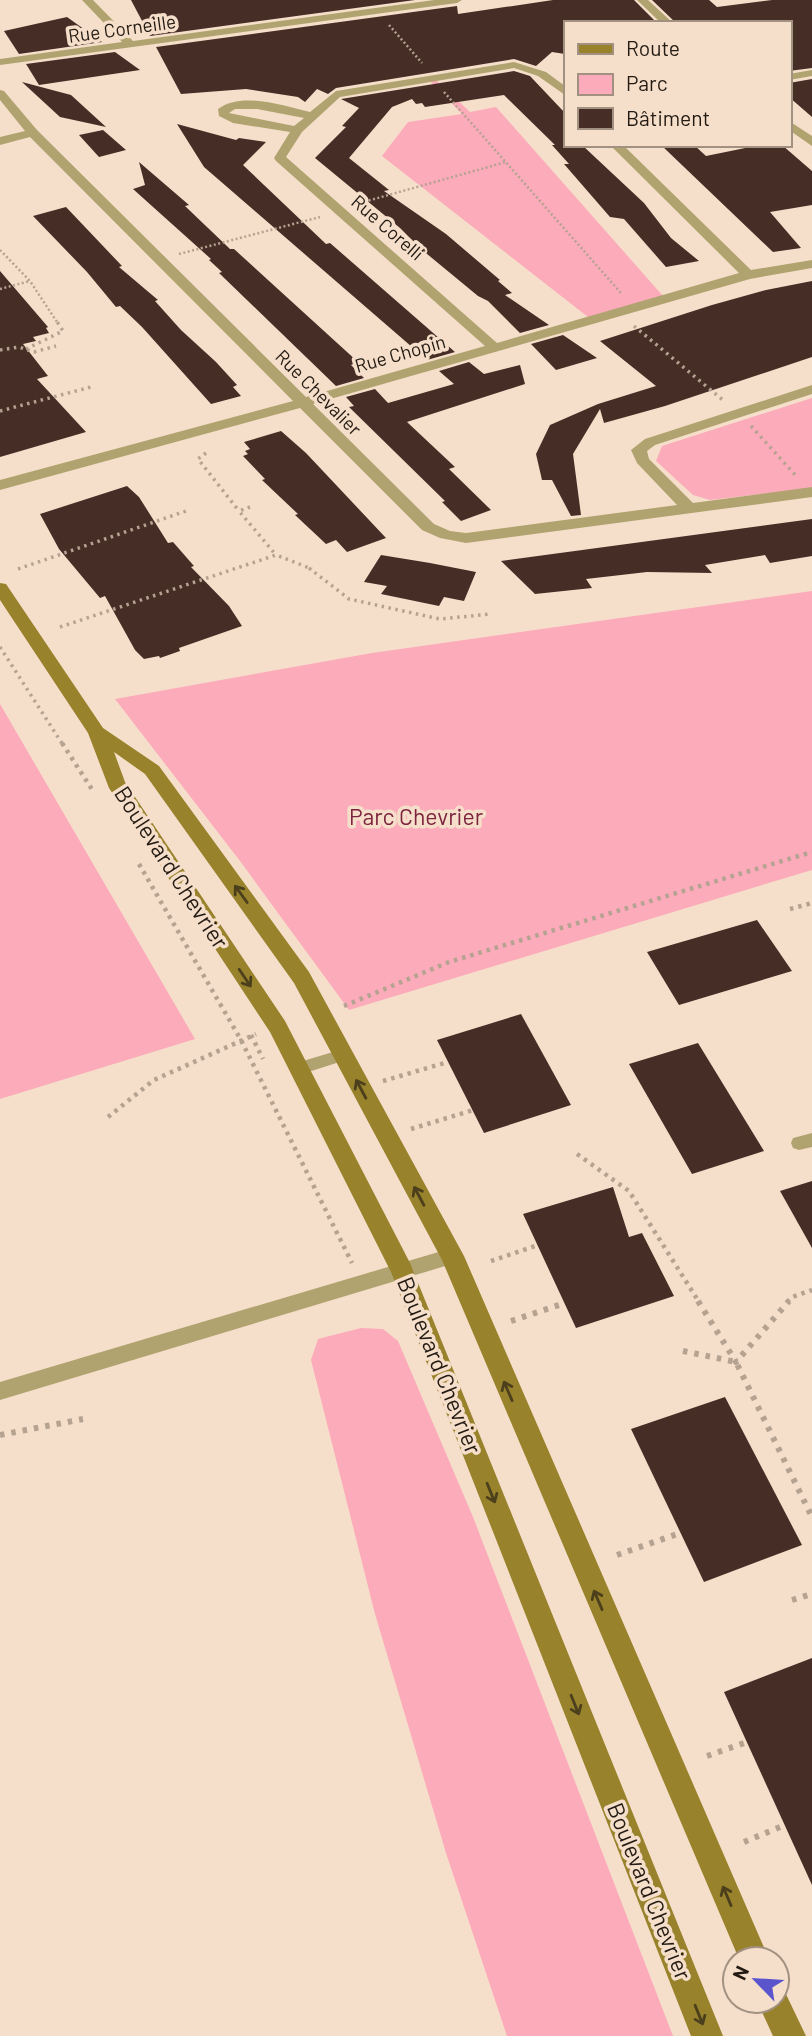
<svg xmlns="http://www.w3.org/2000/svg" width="812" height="2036" font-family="Barlow,sans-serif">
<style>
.green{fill:#fbabba}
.building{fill:#462e27}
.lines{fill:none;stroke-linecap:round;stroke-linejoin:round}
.path-far3{stroke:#b5a291;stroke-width:2.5;stroke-dasharray:2 2.5;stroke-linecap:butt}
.path-far2{stroke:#b5a291;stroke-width:3.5;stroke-dasharray:2.5 4.5;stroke-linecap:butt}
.path-far1{stroke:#b5a291;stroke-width:4.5;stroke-dasharray:3.5 5;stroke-linecap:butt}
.path{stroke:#b5a291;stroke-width:6;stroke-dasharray:4.5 7;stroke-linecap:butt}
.lane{fill:#b1a370;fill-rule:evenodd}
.street{fill:#b1a370;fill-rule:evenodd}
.secondary{fill:#98822c;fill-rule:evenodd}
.oneway{stroke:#4c3f1c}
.labels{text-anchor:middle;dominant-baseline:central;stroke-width:7;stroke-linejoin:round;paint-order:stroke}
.far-street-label{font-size:19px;fill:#231b13;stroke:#f6dfca}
.park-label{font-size:23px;fill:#7e233e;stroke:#f6dfca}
.street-label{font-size:23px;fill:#231b13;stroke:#f6dfca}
</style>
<rect width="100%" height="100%" fill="#f6dfca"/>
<g class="green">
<path d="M435,79L470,112L496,107L663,296L588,317L382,156L408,122L462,114L429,80Z"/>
<path d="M812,398V488L710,500L693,495L656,461L662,446Z"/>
<path d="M812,591V870L349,1010L240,861L115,699L372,653Z"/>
<path d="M0,704L195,1039L0,1099Z"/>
<path d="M361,1328L383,1329L398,1341L473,1517L673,2036H507L446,1853L375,1614L311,1360L318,1339Z"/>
</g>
<g class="building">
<path d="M131,0H415L150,36Z"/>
<path d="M553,0H634L657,23H565V54L552,52L536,66L514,59L336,88L328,94L317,89L305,102L298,97L246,89L181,94L156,47L457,6L458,14Z"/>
<path d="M652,0H709L717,7L772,0H812V68L789,71V23H676Z"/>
<path d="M67,17L102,42L19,54L4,31Z"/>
<path d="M115,52L140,70L39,85L26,64Z"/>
<path d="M514,71L530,76L565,113V145H582L644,203L671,238L699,261L666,267L624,219L610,217L564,164H569L552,145H555L504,95L425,107L422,103L416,104L412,99L392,107L349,158L389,190L384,191L446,234L500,280L498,281L512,293L505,295L549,325L520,333L488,301L478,296L421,249L400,228L315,158L346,127L342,126L359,108L341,99Z"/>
<path d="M812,79V117L789,97V83Z"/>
<path d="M22,82L71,95L106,127L60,117Z"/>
<path d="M177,124L236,140L239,138L266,142L243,165L326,244L330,243L455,352L427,360L204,167Z"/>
<path d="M103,130L126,150L99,157L79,135Z"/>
<path d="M661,145H694L706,156L760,145H782L812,171V205L770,212L801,248L773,252Z"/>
<path d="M139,162L189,205L185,206L230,249H234L358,362L351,365L364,378L336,386L219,273L222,272L209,260L211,259L133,189L145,185Z"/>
<path d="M66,207L122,266L119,267L158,300L155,301L181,330L216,362L237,385L233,387L241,396L211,404L142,327L120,306L116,307L87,272L33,216Z"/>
<path d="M0,271L48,327L46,328L49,333L33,337L36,341L23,344L48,376L37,379L86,432L0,457Z"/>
<path d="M812,281V357L665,406L604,423L600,409L573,454L581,515L571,516L552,480H542L536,454L550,425L598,404L656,386L600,341L712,305L766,290Z"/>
<path d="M563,335L597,358L556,370L531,344Z"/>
<path d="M469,362L484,374L520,365L525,384L407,422L455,467L449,469L491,510L461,521L442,502L445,501L349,407L354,406L346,397L375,389L388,403L454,384L439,371Z"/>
<path d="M281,431L306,453L386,538L347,552L336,540L326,544L295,515L298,514L262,480L265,479L243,456L248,454L245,451L250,449L244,442Z"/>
<path d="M127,486L139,497L168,543L173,542L194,566L191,567L229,606L242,626L179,648L180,651L160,658L159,656L144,659L135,650L105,596L100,598L59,549L40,514Z"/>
<path d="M812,519V556L770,563L765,555L705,565L712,573L647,572L586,579L592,588L535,594L501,561Z"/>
<path d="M381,555L430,563L476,572L464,601L444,597L439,606L381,594L387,586L364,582Z"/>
<path d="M757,920L792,971L679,1005L647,952Z"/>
<path d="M521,1014L571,1105L484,1133L437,1040Z"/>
<path d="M698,1043L764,1151L692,1174L629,1064Z"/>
<path d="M812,1181V1248L780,1191Z"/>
<path d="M613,1187L629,1237L642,1233L674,1296L576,1328L523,1214Z"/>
<path d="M725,1397L802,1545L704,1582L631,1429Z"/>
<path d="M812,1658V1885L724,1692Z"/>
</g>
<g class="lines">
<g class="path-far3">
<path d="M389,25L422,63"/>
<path d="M444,92L621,293"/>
<path d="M360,203L506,162"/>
<path d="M0,250L30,281L57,322"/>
<path d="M179,254L320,217"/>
<path d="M0,289L30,281"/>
</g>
<g class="path-far2">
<path d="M634,326L724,401"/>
<path d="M26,349L63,331L56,320"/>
<path d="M0,350L19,347L34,352L56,346"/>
<path d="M0,411L91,387"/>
<path d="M751,426L797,477"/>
<path d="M206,453L198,459L239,511"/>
<path d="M250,507L239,511L276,555"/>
<path d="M309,568L349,599L440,619L491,614"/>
<path d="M18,569L189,510"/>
<path d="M60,627L276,555L312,569"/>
<path d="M0,647L63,745"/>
</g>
<g class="path-far1">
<path d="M62,743L93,791"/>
<path d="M139,864L241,1040L352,1263"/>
<path d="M790,909L812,903"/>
<path d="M344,1006L449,962L812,852"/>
<path d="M251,1035L263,1059"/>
<path d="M383,1081L448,1062"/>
<path d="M108,1117L154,1080L256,1034"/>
<path d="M411,1129L473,1110"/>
<path d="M577,1154L629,1191L699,1302"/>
<path d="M491,1261L538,1245"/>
<path d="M787,1302L792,1297L812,1290"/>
</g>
<g class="path">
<path d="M698,1301L736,1362L789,1301"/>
<path d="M511,1321L565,1303"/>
<path d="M683,1351L736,1362L812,1517"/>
<path d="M0,1435L83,1419"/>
<path d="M617,1555L680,1533"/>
<path d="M792,1600L812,1594"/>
<path d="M707,1756L747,1742"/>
<path d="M744,1842L785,1825"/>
</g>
<g class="lane">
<path d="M343,1049L349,1051L351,1055L349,1059L299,1075L293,1074L291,1069L293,1064Z"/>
<path d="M812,1133V1147L799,1150L793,1148L791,1143L793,1138Z"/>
<path d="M452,1248L458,1251L461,1256L458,1261L452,1264L0,1400V1382Z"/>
</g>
<g class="street">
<path d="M82,0H93L133,41L434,0H462L457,3L0,65V59L122,42Z"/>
<path d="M637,0H648L673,23H661Z"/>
<path d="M514,62L546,72L565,86V95L538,76L514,68L340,97L302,132L286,157L497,343L739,273L610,145H623L751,270L812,260V268L750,279L313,404L434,524L450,531L466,533L677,505L637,463L631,450L645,439L812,385V394L655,445L647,451L649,459L693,503L812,487V497L466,543L440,538L422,530L300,408L0,490V480L293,401L30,137L0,145V137L25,131L0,100V90L4,91L37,130L306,397L485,346L276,161L274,158L290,132L233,123L219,116L218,109C242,91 283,106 310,112L336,91ZM235,109H257L304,118L294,126L229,113Z"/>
<path d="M812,70V76L789,80V74Z"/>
<path d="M789,121L812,136V146L789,130Z"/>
</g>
<g class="secondary">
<path d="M0,583L6,584L103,728L159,766L309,972L464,1256L769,1959H739L442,1260L294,983L145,774L114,752L125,782L285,1021L410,1263L723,2036H691L391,1272L270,1032L109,788L88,733L0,600Z"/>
<path d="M777,1987L784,1990L806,2036H773L757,2001H777Z"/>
</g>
</g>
<defs><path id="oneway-shaft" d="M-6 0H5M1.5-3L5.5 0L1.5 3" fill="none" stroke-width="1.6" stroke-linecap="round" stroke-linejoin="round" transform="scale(1.75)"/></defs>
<g class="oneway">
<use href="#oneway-shaft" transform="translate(241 894) rotate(-126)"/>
<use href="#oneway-shaft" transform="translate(245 978) rotate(56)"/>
<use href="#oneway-shaft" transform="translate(361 1089) rotate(-118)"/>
<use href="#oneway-shaft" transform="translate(419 1196) rotate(-118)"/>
<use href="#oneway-shaft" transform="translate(508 1391) rotate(-113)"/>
<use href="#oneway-shaft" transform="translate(491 1493) rotate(68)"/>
<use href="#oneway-shaft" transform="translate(598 1600) rotate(-113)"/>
<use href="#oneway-shaft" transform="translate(575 1705) rotate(68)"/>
<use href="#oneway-shaft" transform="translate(727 1896) rotate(-113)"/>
<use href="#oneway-shaft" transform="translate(699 2015) rotate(68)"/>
</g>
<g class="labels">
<g class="far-street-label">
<text transform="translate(122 28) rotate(-8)">Rue Corneille</text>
<text transform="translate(388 227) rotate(41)">Rue Corelli</text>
<text transform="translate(400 353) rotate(-16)">Rue Chopin</text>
<text transform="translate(319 392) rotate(45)">Rue Chevalier</text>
</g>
<g class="park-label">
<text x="416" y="816">Parc Chevrier</text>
</g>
<g class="street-label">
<text transform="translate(172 867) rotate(57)">Boulevard Chevrier</text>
<text transform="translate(440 1365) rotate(68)">Boulevard Chevrier</text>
<text transform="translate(650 1891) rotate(68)">Boulevard Chevrier</text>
</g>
</g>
<rect x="564" y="21" width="228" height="126" fill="#f6dfca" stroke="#a29181" stroke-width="2"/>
<rect x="578" y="44" width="35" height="10" fill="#98822c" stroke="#a29181" stroke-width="2"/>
<text x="626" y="56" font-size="21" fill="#231b13">Route</text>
<rect x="578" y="74" width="35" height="21" fill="#fbabba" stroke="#a29181" stroke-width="2"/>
<text x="626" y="91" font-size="21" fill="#231b13">Parc</text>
<rect x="578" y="108" width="35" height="21" fill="#462e27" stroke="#a29181" stroke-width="2"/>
<text x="626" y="126" font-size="21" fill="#231b13">Bâtiment</text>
<g transform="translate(756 1980) rotate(295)"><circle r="33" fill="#f6dfca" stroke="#a29181" stroke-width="2"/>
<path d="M0-5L12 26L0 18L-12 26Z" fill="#5b55cd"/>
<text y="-10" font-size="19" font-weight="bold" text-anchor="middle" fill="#231b13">N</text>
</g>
</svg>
